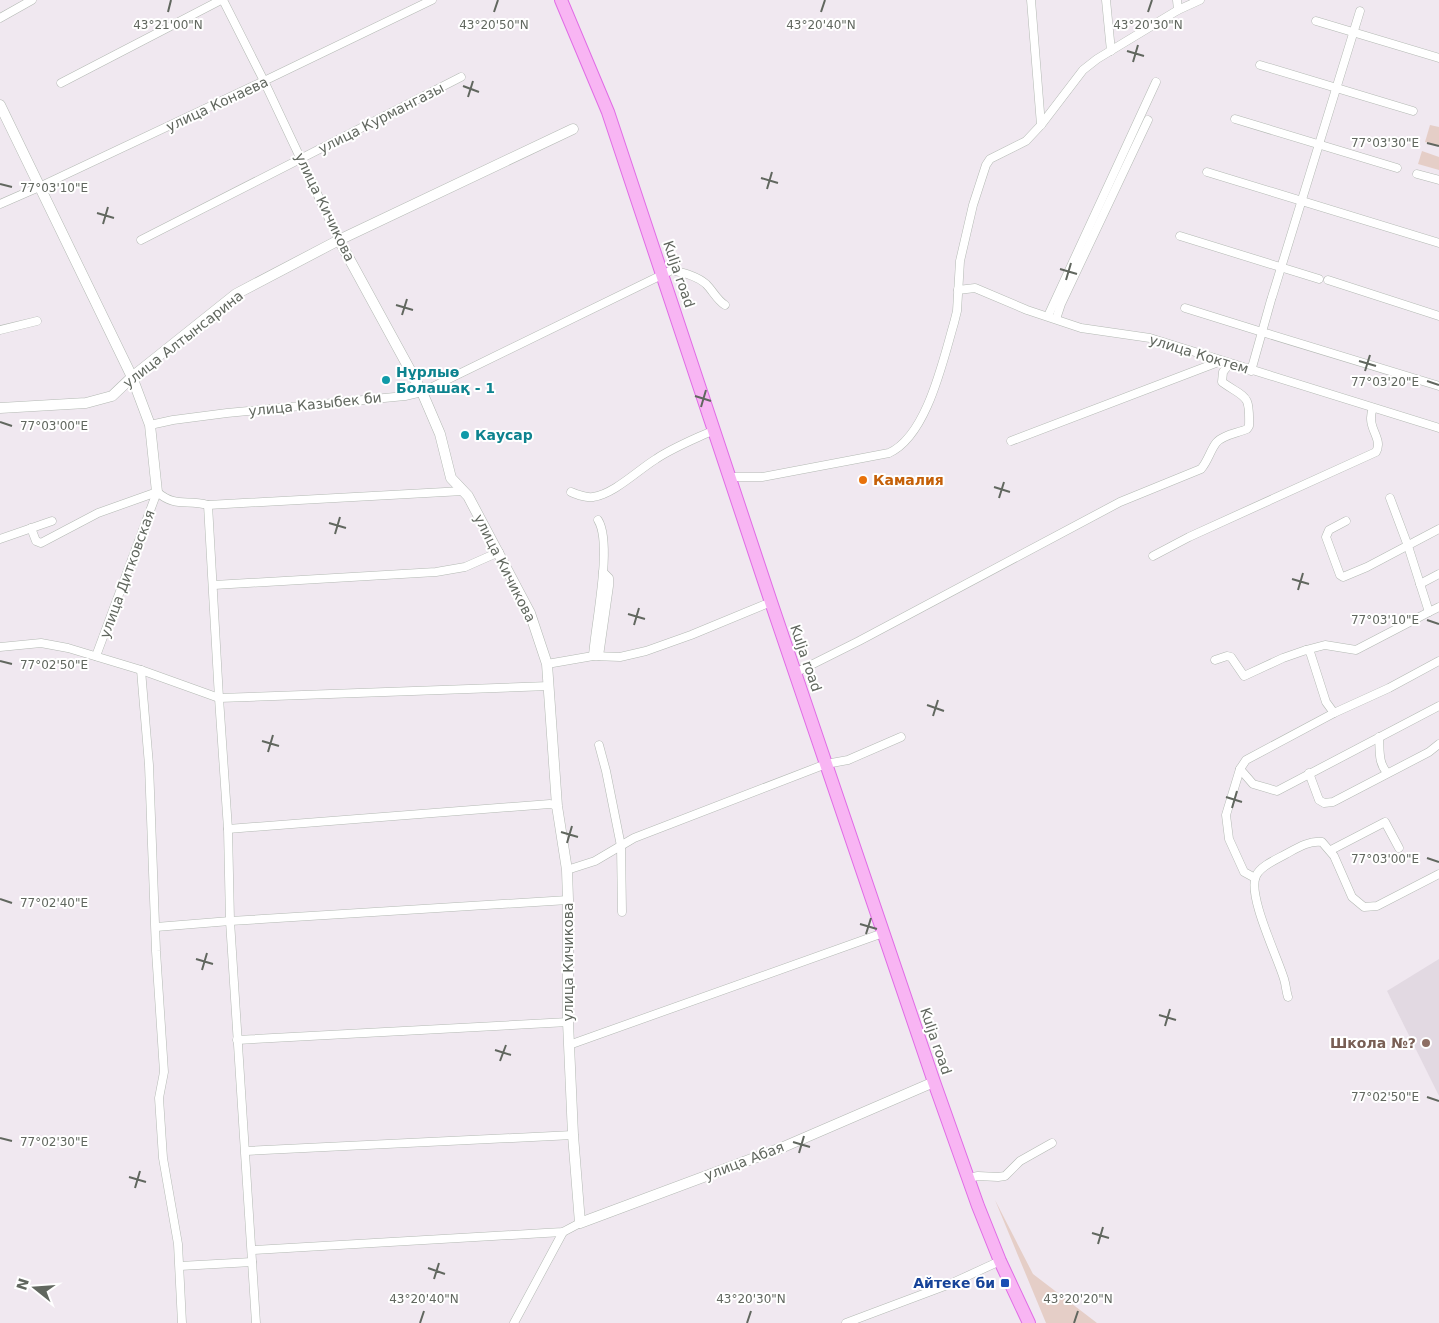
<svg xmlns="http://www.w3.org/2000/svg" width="1439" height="1323" font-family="'DejaVu Sans',sans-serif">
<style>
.education{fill:#e2d9e2}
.green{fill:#e5cec7}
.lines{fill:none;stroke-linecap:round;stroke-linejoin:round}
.minor-casing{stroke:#b3b9b3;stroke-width:9}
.tertiary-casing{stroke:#b3b9b3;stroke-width:11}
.primary-casing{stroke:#e06ce5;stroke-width:14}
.minor{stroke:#fff;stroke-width:8}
.tertiary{stroke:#fff;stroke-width:10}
.primary{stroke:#f8b5f3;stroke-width:12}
.ticks{fill:none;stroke:#61675f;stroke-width:2}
.culture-dot{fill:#0f9aa8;stroke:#fff;stroke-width:2}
.food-dot{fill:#e8710a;stroke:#fff;stroke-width:2}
.education-dot{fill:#8d6e63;stroke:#fff;stroke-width:2}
.transit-dot{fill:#1a4fb4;stroke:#fff;stroke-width:2}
.labels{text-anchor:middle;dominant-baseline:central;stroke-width:4;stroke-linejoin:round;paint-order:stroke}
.street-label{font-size:14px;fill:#61675f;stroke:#fff}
.culture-label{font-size:14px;font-weight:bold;fill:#0d838f;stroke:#fff;text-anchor:start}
.food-label{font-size:14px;font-weight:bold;fill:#c56008;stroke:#fff;text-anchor:start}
.education-label{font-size:14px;font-weight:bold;fill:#785e54;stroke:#fff;text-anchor:end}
.transit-label{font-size:14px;font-weight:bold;fill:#164399;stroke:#fff;text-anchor:end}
.ticks-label{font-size:12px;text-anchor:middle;fill:#61675f;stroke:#fff;stroke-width:4;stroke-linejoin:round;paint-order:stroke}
</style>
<rect width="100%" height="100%" fill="#f0e8f0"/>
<path class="education" d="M1439,959V1096L1387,991Z"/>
<g class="green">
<path d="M1430,125L1439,127V146L1425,142Z"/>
<path d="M1422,151L1439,157V170L1418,164Z"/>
<path d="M995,1200L1033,1274L1097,1323H1046Z"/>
</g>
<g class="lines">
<defs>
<g id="minor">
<path d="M223,0L264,81L339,240"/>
<path d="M1031,0L1041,125"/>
<path d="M1106,0L1111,51"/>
<path d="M1178,10L1200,0"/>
<path d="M0,18L32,0"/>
<path d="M1316,21L1439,58"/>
<path d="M1260,65L1413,111"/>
<path d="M61,83L221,0"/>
<path d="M1235,119L1397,168"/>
<path d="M1207,172L1439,243"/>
<path d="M1417,174L1439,180"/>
<path d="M0,204L39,187L264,81L432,0"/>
<path d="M1180,236L1319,279"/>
<path d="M141,240L461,77"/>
<path d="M1328,280L1439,316"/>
<path d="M958,290L975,288L1027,310L1081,328L1150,338L1439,428"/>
<path d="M1272,297L1360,11"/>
<path d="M1271,300L1262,332L1439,386"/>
<path d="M1185,308L1262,332L1251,371"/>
<path d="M1048,316L1156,82"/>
<path d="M1056,319L1061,304L1148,120"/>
<path d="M0,330L37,321"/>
<path d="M150,425L173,420L227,413L405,396L422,392L672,270C684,273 697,276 706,284C713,291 717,300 725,305"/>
<path d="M1011,441L1221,361"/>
<path d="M730,477H762L889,453C927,436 943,360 954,323L957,311L960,261L973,205L986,165L990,159L1026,141L1041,125L1083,70L1097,59L1178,10L1177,0"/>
<path d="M157,492C176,508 186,499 208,505L463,491"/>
<path d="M571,492C578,495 585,498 593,497C614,494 638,470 656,459C674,447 695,439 714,430"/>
<path d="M1390,498L1408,546L1429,612L1439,607"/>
<path d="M208,505L219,698L228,829L230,921L256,1323"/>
<path d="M1346,521L1329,530L1326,537L1340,575L1343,577L1367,567L1439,529"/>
<path d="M31,528L36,541L41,543L98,513L157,492"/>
<path d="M0,539L52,521"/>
<path d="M1153,556L1189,537L1376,452C1384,438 1365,428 1373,408"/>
<path d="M1420,584L1439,574"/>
<path d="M214,585L436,572L465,567L499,552"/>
<path d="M0,647L41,643L68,648L141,670L219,698L549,686"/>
<path d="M1306,650L1325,645L1356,650L1429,612"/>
<path d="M96,656L157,492"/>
<path d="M593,656C595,625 613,544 598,520"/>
<path d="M599,656L609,586V578L603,572"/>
<path d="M1215,660L1227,656L1231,657L1244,676L1283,658L1306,650L1310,652L1326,702L1334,713L1389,688L1439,661"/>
<path d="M547,664L593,656L620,657L646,651L691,635L771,602"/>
<path d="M141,670L149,765L156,951L164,1072L159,1098L163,1158L178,1244L182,1323"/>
<path d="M795,673L859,641L1120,502L1201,469C1208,461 1210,451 1216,443C1222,435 1238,433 1247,429L1249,426C1250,393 1246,399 1222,382L1223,372L1229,364"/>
<path d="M1334,713L1246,760L1240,769L1253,784L1277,791L1439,706"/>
<path d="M1379,737C1380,751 1378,762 1387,773"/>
<path d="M599,745L606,771L621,846L622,912"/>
<path d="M1240,769L1226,815L1229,839L1244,872L1255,878"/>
<path d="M1309,773L1319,800L1324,803L1333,802L1429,752L1439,744"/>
<path d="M228,829L550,804L557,806"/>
<path d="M1331,850L1385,822L1399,848"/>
<path d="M567,870L595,861L634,838L826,764L848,760L901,737"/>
<path d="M156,927L230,921L568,900"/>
<path d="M1288,997C1286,991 1286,985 1284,979C1278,958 1247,895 1256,876C1260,866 1277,859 1286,854C1297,848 1310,840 1322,842L1334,856L1352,897L1364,907L1377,906L1439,874"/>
<path d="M237,1040L568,1022"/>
<path d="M569,1045L883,933"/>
<path d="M246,1151L573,1135"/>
<path d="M968,1178L978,1176L998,1177L1005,1176L1020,1161L1052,1143"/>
<path d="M252,1250L545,1233L563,1232L580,1223"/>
<path d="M180,1266L252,1262"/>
<path d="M514,1323L563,1232"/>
<path d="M846,1323L950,1284L1000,1261"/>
</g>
<g id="tertiary">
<path d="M0,105L132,377L150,425L157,492"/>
<path d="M339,240L422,392L440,434L451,478L468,496L530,613L547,664L557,806L567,870L568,900V1022L573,1135L580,1223L781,1148L934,1082"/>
<path d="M0,408L86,403L112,396L132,377L236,294L339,240L573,129"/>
</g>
<path id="primary" d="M561,0L608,112L771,602L934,1082L978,1206L1000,1261L1029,1323"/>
</defs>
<use href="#minor" class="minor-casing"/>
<use href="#tertiary" class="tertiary-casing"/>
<use href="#primary" class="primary-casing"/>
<use href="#minor" class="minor"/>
<use href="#tertiary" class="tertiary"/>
<use href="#primary" class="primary"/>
</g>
<path class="ticks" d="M168,12L171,0M494,12L498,0M821,12L825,0M1148,12L1152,0M1127,51L1144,56M1133,62L1138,45M463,86L479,92M468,97L473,81M1427,143L1439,146M761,178L778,183M0,184L12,187M767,189L772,172M97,213L114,218M103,224L108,207M1060,269L1077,274M1066,280L1071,263M396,305L413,310M402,315L407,299M1359,361L1376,366M1365,371L1370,355M1427,381L1439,385M695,396L711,401M701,407L706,390M0,422L12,426M994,487L1010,492M999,498L1004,482M329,523L346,528M335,534L340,517M1292,579L1309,584M1298,590L1303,573M628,614L645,619M1427,620L1439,624M634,625L639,608M0,661L12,664M927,705L944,711M933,716L938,700M262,741L279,746M268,752L273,735M1226,797L1242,802M1232,808L1237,791M561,832L578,837M567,843L572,826M1427,858L1439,862M0,899L12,903M860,924L877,929M866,934L871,918M196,959L213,964M202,970L207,953M1159,1015L1176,1020M1165,1026L1170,1009M495,1050L511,1055M500,1061L506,1045M1427,1097L1439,1101M0,1138L12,1141M793,1142L810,1147M799,1153L804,1136M129,1177L146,1182M135,1188L140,1171M1092,1233L1109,1238M1098,1244L1103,1227M428,1268L445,1274M434,1279L439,1263M420,1323L424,1311M747,1323L751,1311M1074,1323L1078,1311"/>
<g class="culture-dot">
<circle cx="386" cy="380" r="5"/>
<circle cx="465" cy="435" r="5"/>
</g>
<circle class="food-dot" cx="863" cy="480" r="5"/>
<circle class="education-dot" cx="1426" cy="1043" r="5"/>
<rect class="transit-dot" x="1000" y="1278" width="10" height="10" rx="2.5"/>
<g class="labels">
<g class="street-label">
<text transform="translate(217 104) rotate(-25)">улица Конаева</text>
<text transform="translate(381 118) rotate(-27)">улица Курмангазы</text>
<text transform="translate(325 207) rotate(64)">улица Кичикова</text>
<text transform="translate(679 274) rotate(71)">Kulja road</text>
<text transform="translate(183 339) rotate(-38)">улица Алтынсарина</text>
<text transform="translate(1199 354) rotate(17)">улица Коктем</text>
<text transform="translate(315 404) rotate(-6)">улица Казыбек би</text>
<text transform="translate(505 568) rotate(63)">улица Кичикова</text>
<text transform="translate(127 574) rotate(-70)">улица Дитковская</text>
<text transform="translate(806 658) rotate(71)">Kulja road</text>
<text transform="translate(568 962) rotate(-90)">улица Кичикова</text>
<text transform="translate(936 1041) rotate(71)">Kulja road</text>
<text transform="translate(744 1161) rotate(-21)">улица Абая</text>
</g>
<g class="culture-label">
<text x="396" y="372">Нұрлыө<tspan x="396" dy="16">Болашақ - 1</tspan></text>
<text x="475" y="435">Каусар</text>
</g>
<g class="food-label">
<text x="873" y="480">Камалия</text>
</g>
<g class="education-label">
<text x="1416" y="1043">Школа №?</text>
</g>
<g class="transit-label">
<text x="995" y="1283">Айтеке би</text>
</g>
</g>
<g class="ticks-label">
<text x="168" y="29">43°21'00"N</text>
<text x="494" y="29">43°20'50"N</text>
<text x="821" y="29">43°20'40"N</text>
<text x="1148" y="29">43°20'30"N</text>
<text x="1385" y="147">77°03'30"E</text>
<text x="54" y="192">77°03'10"E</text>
<text x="1385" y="386">77°03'20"E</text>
<text x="54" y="430">77°03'00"E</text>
<text x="1385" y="624">77°03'10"E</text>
<text x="54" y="669">77°02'50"E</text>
<text x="1385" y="863">77°03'00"E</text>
<text x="54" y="907">77°02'40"E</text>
<text x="1385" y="1101">77°02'50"E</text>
<text x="54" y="1146">77°02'30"E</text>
<text x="424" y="1303">43°20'40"N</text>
<text x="751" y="1303">43°20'30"N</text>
<text x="1078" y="1303">43°20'20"N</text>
</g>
<g transform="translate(35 1288) rotate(287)" stroke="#ffffff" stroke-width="4" paint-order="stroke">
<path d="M0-4L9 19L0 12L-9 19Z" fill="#61675f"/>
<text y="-8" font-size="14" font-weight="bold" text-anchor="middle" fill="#61675f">N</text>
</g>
</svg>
